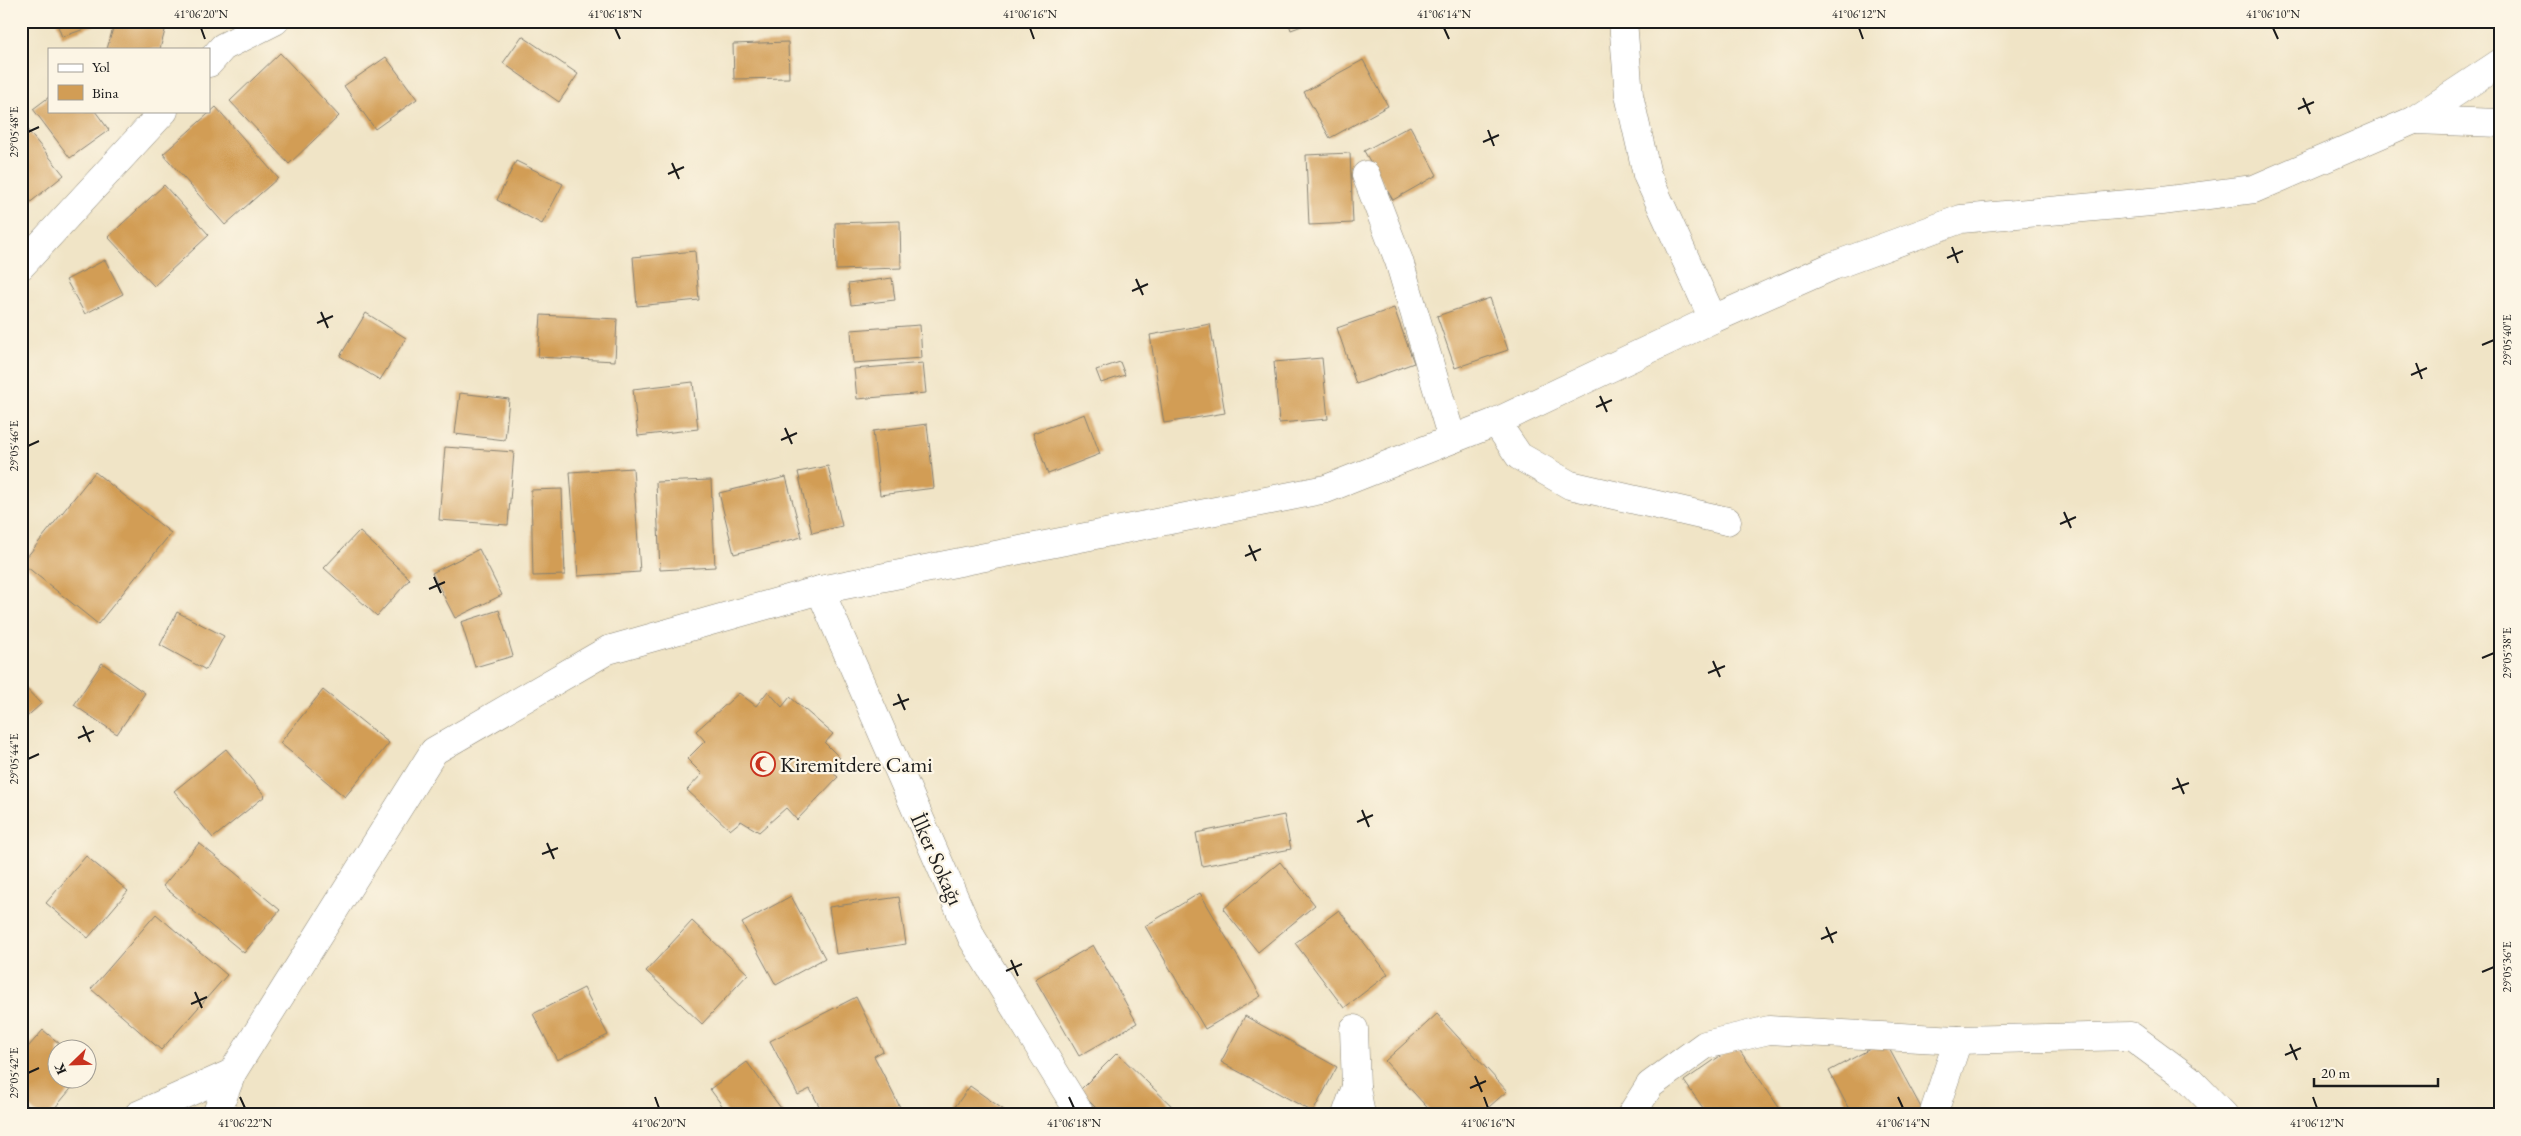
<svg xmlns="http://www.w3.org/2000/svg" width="2521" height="1136" font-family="'EB Garamond',serif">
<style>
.building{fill:#d29d55}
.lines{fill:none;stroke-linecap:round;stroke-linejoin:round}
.minor-casing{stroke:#868071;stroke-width:29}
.minor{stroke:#fff;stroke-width:28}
.ticks{fill:none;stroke:#1c1c1c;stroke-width:2}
.labels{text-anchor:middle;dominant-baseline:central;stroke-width:4.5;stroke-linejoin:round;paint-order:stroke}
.poi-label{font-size:22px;fill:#1c1c1c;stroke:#fcf5e5;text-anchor:start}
.street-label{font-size:22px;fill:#1c1c1c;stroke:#fcf5e5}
.neatline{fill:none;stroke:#1c1c1c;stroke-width:2}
.ticks-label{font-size:12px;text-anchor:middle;fill:#1c1c1c}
</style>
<rect width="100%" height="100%" fill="#fcf5e5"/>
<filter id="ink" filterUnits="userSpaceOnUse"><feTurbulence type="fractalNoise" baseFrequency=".02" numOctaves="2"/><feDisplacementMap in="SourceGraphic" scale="10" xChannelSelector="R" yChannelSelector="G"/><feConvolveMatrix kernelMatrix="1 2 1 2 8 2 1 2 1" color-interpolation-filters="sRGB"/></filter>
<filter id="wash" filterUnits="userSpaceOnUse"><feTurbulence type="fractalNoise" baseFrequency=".0096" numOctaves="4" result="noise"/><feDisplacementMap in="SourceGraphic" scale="20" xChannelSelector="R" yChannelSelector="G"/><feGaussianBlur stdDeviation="1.12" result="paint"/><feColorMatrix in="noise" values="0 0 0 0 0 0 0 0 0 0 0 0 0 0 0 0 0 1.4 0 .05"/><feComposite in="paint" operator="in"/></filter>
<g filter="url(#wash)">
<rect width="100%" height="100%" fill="#f0e4c6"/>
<g id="blocks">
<g class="building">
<path d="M56,21H93L95,25L62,37Z"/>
<path d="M115,21L167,23L160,49H107Z"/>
<path d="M1288,21H1315L1291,30Z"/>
<path d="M522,36L578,74L559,102L503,63Z"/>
<path d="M788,42L789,78L734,79L733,44Z"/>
<path d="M280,53L339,116L289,164L230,101Z"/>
<path d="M386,57L417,99L375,129L344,86Z"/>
<path d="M1363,60L1388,106L1330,138L1304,92Z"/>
<path d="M49,97V111H95L109,130L70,158L33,109Z"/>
<path d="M216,107L278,178L225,225L163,154Z"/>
<path d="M21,122L64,175L22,209L21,208Z"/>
<path d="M1410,126L1437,175L1393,200L1364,151Z"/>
<path d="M1350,153L1353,223L1309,225L1306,155Z"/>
<path d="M516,161L563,184L542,224L497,200Z"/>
<path d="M164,185L209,235L154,286L108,237Z"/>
<path d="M900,221L901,268L836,270L835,223Z"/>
<path d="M695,251L699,300L637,306L633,257Z"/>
<path d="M105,260L123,294L85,314L66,280Z"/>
<path d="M892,278L895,300L851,305L848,284Z"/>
<path d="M1490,298L1508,350L1455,368L1437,316Z"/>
<path d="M1394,308L1414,363L1356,384L1337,328Z"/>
<path d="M366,313L406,338L380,380L340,356Z"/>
<path d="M541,315L617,319L615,361L538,357Z"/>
<path d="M1210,324L1225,413L1164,423L1150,335Z"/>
<path d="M920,325L922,358L853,363L851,330Z"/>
<path d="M1322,358L1328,419L1279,423L1274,362Z"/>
<path d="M1120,362L1125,375L1101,383L1096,370Z"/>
<path d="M923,363L926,393L857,399L854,369Z"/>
<path d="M693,382L698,429L638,436L633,389Z"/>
<path d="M460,393L509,399L505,440L455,434Z"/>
<path d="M1085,414L1100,454L1048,474L1033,433Z"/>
<path d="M927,424L934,488L880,495L873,431Z"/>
<path d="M445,447L514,452L508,525L439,520Z"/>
<path d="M828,466L842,526L812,533L798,472Z"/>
<path d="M633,468L640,572L578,576L570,472Z"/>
<path d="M95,472L171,533L98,624L22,563Z"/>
<path d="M786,477L802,537L734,554L719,493Z"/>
<path d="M711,480L715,567L660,570L656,482Z"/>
<path d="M562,489L565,575L533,576L531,490Z"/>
<path d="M359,531L410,579L377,616L324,568Z"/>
<path d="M479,549L502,595L455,618L432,573Z"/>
<path d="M499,610L513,656L475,667L461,622Z"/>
<path d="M177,612L224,636L206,670L160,645Z"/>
<path d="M102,663L145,693L117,734L74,705Z"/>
<path d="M21,683L41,704L21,722Z"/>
<path d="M323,690L389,743L345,797L280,743Z"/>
<path d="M768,691L782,707L790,697L833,734L825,743L840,758L828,769L838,777L797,820L786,808L759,832L741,821L730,830L687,790L702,774L687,759L705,741L696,731L739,693L756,706Z"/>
<path d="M226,749L265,796L213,838L174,791Z"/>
<path d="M1284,815L1291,849L1202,866L1196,833Z"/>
<path d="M199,843L280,910L244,953L163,886Z"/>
<path d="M86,856L128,891L88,938L46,903Z"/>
<path d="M1280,862L1315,905L1258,952L1223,909Z"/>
<path d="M1200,893L1261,996L1205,1029L1145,926Z"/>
<path d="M791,896L825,958L776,985L742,923Z"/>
<path d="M899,897L906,944L836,954L829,907Z"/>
<path d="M1339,910L1388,974L1344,1008L1295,943Z"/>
<path d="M156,914L227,975L161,1050L91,989Z"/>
<path d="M692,921L748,974L702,1024L646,971Z"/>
<path d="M1093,945L1137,1023L1079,1056L1035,979Z"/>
<path d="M584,988L608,1035L557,1060L533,1014Z"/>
<path d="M856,997L883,1051L874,1056L904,1115H824L810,1089L798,1095L770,1041Z"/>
<path d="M1437,1014L1507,1091L1480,1115H1434L1385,1061Z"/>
<path d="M1245,1016L1337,1067L1313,1112L1221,1062Z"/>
<path d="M43,1030L65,1048H58V1078H80L49,1115H38L21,1100V1055Z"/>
<path d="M1885,1041L1925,1115H1852L1829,1071Z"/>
<path d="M1736,1045L1780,1109L1772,1115H1708L1684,1081Z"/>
<path d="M1117,1053L1179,1113L1177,1115H1103L1079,1091Z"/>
<path d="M747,1062L786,1115H729L710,1089Z"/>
<path d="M970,1086L1011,1115H949Z"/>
</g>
</g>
</g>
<g filter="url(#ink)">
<use href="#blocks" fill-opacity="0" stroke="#868071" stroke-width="1"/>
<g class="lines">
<defs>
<g id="minor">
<path d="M1623,21L1629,95L1647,175L1713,319"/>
<path d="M209,63L223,47L275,21"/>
<path d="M2414,120L2500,123"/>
<path d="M1366,175L1399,261L1452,439"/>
<path d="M21,266L164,111"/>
<path d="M1496,422L1519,456L1570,485L1727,521"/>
<path d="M820,590L972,938L1081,1115"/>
<path d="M1354,1029L1356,1087"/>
<path d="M138,1115L232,1073"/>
<path d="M216,1115L232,1073L434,751L608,650L820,590L1326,489L1496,422L1713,319L1833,266L1961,219L2162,201L2254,189L2414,120L2500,63"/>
<path d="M1346,1115L1356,1087L1361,1115"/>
<path d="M1631,1115L1650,1085L1705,1045L1769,1030L1958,1040L2131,1036L2189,1079L2224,1115"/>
<path d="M1933,1115L1958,1040"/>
</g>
</defs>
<use href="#minor" class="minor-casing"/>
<use href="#minor" class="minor"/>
</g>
</g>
<path class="ticks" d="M201,28L205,39M615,28L620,39M1030,28L1034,39M1444,28L1449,39M1859,28L1863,39M2273,28L2278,39M2303,98L2310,114M2298,109L2314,102M1488,130L1494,146M28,132L39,127M1483,142L1499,135M672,163L679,179M668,174L684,167M1952,247L1958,263M1947,258L1963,251M1136,279L1143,295M1132,291L1148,284M321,312L328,328M317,323L333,316M2482,345L2494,340M2416,363L2422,379M2411,375L2427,368M1600,396L1607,412M1596,407L1612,400M785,428L792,444M781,440L797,433M28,446L39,441M2064,512L2071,528M2060,524L2076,517M1249,545L1256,561M1245,556L1261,549M434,577L441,593M429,589L445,582M2482,658L2494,653M1713,661L1720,677M1708,673L1725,666M898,694L905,710M893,705L909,699M83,726L90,742M78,738L94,731M28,759L39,754M2177,778L2184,794M2172,789L2189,783M1362,810L1369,827M1357,822L1373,815M547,843L554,859M542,854L558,848M1826,927L1833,943M1821,939L1837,932M1011,960L1018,976M1006,971L1022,964M2482,972L2494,967M195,992L202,1008M191,1004L207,997M2290,1044L2297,1060M2285,1055L2301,1048M28,1073L39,1068M1475,1076L1482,1092M1470,1088L1486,1081M240,1097L245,1108M655,1097L659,1108M1069,1097L1074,1108M1484,1097L1488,1108M1898,1097L1903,1108M2313,1097L2317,1108"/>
<defs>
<symbol id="mosque-ring" viewBox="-11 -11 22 22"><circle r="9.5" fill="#fcf5e5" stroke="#c8321e" stroke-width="1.5"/><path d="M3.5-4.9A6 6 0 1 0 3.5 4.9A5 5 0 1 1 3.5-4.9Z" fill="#c8321e"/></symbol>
</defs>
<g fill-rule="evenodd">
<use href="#mosque-ring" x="749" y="750" width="28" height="28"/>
</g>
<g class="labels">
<g class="poi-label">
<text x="780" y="764">Kiremitdere Cami</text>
</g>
<g class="street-label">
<text transform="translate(937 859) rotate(66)">İlker Sokağı</text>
</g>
</g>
<rect width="2521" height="1136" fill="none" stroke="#fcf5e5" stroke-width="55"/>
<rect x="48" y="48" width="162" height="65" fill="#fcf5e5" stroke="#a29e95"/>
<rect x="58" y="64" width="25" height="8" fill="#ffffff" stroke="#a29e95"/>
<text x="92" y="72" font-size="15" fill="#1c1c1c">Yol</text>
<rect x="58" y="85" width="25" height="15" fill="#d29d55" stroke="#a29e95"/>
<text x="92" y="98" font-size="15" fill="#1c1c1c">Bina</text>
<g transform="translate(72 1064) rotate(247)"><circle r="24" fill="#fcf5e5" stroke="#a29e95"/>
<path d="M0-4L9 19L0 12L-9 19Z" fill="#c8321e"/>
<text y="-8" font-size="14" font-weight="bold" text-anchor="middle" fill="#1c1c1c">K</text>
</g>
<path d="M2314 1078v8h124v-8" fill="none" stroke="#1c1c1c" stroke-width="2.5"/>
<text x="2321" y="1078" font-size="15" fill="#1c1c1c" stroke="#fcf5e5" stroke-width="4" paint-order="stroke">20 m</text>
<rect x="28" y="28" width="2466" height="1080" class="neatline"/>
<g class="ticks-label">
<text x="201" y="18">41°06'20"N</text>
<text x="615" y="18">41°06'18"N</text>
<text x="1030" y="18">41°06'16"N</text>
<text x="1444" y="18">41°06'14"N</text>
<text x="1859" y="18">41°06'12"N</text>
<text x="2273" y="18">41°06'10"N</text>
<text transform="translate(14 132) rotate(-90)" y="4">29°05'48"E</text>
<text transform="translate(2507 340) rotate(-90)" y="4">29°05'40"E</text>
<text transform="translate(14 446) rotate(-90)" y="4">29°05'46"E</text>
<text transform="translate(2507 653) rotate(-90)" y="4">29°05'38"E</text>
<text transform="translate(14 759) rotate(-90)" y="4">29°05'44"E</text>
<text transform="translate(2507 967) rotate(-90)" y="4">29°05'36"E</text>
<text transform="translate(14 1073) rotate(-90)" y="4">29°05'42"E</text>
<text x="245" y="1127">41°06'22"N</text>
<text x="659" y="1127">41°06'20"N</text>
<text x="1074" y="1127">41°06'18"N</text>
<text x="1488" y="1127">41°06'16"N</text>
<text x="1903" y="1127">41°06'14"N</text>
<text x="2317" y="1127">41°06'12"N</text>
</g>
</svg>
